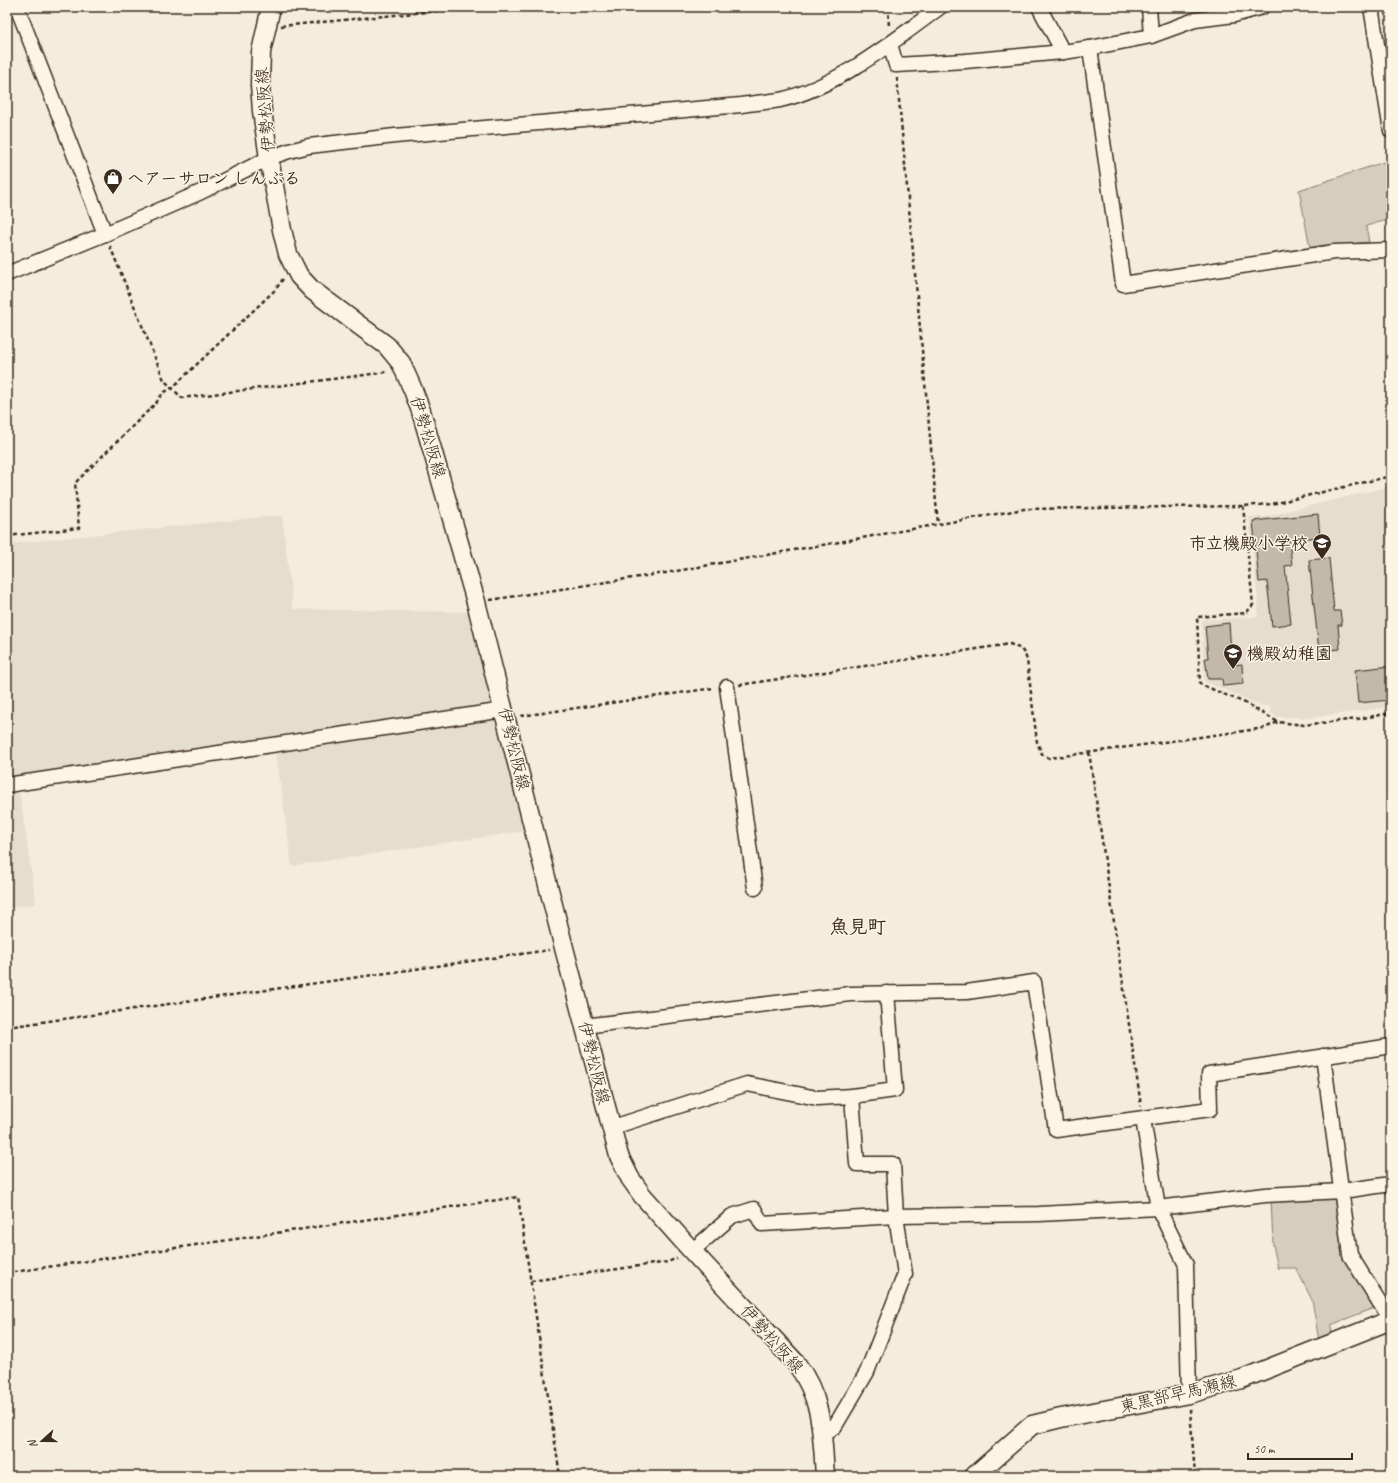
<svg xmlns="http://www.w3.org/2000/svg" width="1398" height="1483" font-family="Caveat,'Klee One',sans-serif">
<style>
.built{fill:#e5ddce}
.green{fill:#d6cdbd;stroke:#887c6e}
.building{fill:#c3b9aa;stroke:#3b2a1e}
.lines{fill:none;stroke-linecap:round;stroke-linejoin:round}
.minor-casing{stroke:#3b2a1e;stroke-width:17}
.major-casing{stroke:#3b2a1e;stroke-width:21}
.path{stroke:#3b2a1e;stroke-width:2.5;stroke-dasharray:4 3;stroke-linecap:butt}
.minor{stroke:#fcf5e5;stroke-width:14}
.major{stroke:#fcf5e5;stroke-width:18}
.labels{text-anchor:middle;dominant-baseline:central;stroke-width:3;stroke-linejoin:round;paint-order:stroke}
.street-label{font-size:17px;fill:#3b2a1e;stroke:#fcf5e5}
.poi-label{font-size:17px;font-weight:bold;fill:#3b2a1e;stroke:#fcf5e5;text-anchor:start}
.quarter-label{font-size:19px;font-weight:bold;fill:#3b2a1e;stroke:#fcf5e5}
</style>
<rect width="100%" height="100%" fill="#f4eddd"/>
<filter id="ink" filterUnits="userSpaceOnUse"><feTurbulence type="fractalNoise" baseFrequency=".025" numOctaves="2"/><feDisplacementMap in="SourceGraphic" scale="8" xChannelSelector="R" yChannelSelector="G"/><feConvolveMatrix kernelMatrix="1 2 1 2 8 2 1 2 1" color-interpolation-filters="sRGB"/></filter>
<g filter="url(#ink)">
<g class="built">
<path d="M1391,486V707L1309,718L1280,717L1271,714L1270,706H1262L1204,681L1202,620L1258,617V602L1249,517H1264Z"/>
<path d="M282,515L293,609L469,612L524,831L292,866L276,751L19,789L36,904L7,908V544Z"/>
</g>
<g class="green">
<path d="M1390,160L1391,168V219L1366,226L1369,242L1310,248L1299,190Z"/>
<path d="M1310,1196V1200L1334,1196L1345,1258L1376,1307L1331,1325L1332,1336L1319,1341L1312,1300L1296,1268H1278L1273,1245L1271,1198Z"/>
</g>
<g class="building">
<path d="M1318,514L1320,537L1289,540L1292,565L1285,566L1291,624L1272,626L1267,581L1259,582L1253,521Z"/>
<path d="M1329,558L1334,611H1340L1342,625H1338L1340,649L1319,651L1309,560Z"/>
<path d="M1229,623L1232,665L1242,664L1243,684L1223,686L1222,679H1208L1205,658H1208L1205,626Z"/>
<path d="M1391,666V700L1358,703L1355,670Z"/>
</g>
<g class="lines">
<defs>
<g id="minor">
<path d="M17,7L105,234"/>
<path d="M1039,7L1063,52L1090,48L1151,36L1195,20L1234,15L1262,7"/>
<path d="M1149,7L1151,36"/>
<path d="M1371,7L1391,131"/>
<path d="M890,44L896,65L965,61L1063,52"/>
<path d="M1090,48L1123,284L1334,252L1391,250"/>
<path d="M7,274L105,234L201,192L269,158L289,151L309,146L395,136L741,105C754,103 767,102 780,100C837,87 894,41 940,7"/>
<path d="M727,687L755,888"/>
<path d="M7,785L504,710"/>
<path d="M584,1026L850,994L967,992L1034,982L1056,1130L1210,1109L1209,1074L1391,1046"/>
<path d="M1323,1056L1350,1255L1383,1308L1391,1315"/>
<path d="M852,1096L895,1090L887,993"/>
<path d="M1143,1119L1158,1208L1186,1265L1189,1394"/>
<path d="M610,1128L747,1084L817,1098L852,1096L857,1164H893L896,1216L905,1274L867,1372L835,1426L822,1436"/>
<path d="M692,1251L732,1216L754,1209L762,1224L896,1216L1039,1214L1158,1208L1265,1195L1342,1191L1391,1184"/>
</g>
<g id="major">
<path d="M271,7L261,52L260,85L262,111L269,158L282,230L288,254L299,276L312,290L387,346L401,363L413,390L421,411L476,602L564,948L619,1156L630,1178L642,1195L692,1251L796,1363C823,1399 822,1433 825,1476"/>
<path d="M974,1476L1032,1425L1061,1418L1189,1394L1242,1379L1391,1320"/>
</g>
</defs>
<use href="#minor" class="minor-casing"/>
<use href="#major" class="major-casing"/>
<g class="path">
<path d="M888,7L889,28"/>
<path d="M281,26L478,7"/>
<path d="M897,78L938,524"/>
<path d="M110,246L164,380L182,398L388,372"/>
<path d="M1243,506L1253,605L1246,613L1197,617L1200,684L1245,703L1278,722L1304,725L1357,719L1391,713"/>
<path d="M7,536L79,528L75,483L156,403L163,393L172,388L276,289L283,279"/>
<path d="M490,600L665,573L1024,509L1243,506L1272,504L1391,476"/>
<path d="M739,685L1010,644C1020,648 1024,650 1027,660L1037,742L1042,754L1049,758L1265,728L1278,722"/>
<path d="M521,716L714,688"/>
<path d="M1089,752L1141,1106"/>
<path d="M7,1027L549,950"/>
<path d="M7,1273L518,1197L560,1476"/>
<path d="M531,1281L668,1262L677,1258"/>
<path d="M1190,1409L1195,1476"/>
</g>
<use href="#minor" class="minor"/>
<use href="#major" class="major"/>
</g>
</g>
<defs>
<symbol id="shop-pin" viewBox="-11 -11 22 30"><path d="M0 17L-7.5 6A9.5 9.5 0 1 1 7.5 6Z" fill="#3b2a1e" stroke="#fcf5e5"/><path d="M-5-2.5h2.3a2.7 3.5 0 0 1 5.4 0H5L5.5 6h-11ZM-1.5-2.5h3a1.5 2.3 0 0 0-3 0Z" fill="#fff"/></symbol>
<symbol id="school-pin" viewBox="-11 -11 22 30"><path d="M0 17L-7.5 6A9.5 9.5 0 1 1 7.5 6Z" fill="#3b2a1e" stroke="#fcf5e5"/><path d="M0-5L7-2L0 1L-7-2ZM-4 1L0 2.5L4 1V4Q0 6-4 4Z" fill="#fff"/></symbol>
</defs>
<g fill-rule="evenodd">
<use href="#shop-pin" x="102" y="167" width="22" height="30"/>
<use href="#school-pin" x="1311" y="532" width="22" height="30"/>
<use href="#school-pin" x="1222" y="642" width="22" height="30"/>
</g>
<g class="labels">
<g class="street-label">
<text transform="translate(265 110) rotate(-95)">伊勢松阪線</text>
<text transform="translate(428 437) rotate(73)">伊勢松阪線</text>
<text transform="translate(514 749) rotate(76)">伊勢松阪線</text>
<text transform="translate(594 1063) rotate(76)">伊勢松阪線</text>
<text transform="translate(772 1339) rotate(48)">伊勢松阪線</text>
<text transform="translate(1178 1394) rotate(-13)">東黒部早馬瀬線</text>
</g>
<g class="poi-label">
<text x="127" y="178">ヘアーサロン しんぷる</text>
<text x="1308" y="543" text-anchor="end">市立機殿小学校</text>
<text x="1247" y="653">機殿幼稚園</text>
</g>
<g class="quarter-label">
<text x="858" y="927">魚見町</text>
</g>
</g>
<rect width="1398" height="1483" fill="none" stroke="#fcf5e5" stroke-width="24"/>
<rect x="12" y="12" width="1374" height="1459" fill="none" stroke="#3b2a1e" stroke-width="1.5" filter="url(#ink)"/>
<g transform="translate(42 1441) rotate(249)" stroke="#fcf5e5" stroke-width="3" paint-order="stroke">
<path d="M0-3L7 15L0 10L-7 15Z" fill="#3b2a1e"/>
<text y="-6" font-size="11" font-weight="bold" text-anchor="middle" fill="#3b2a1e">N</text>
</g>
<path d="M1248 1453v6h104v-6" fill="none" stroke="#3b2a1e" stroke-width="2"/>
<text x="1254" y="1453" font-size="12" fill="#3b2a1e" stroke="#fcf5e5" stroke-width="3" paint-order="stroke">50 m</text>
</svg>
